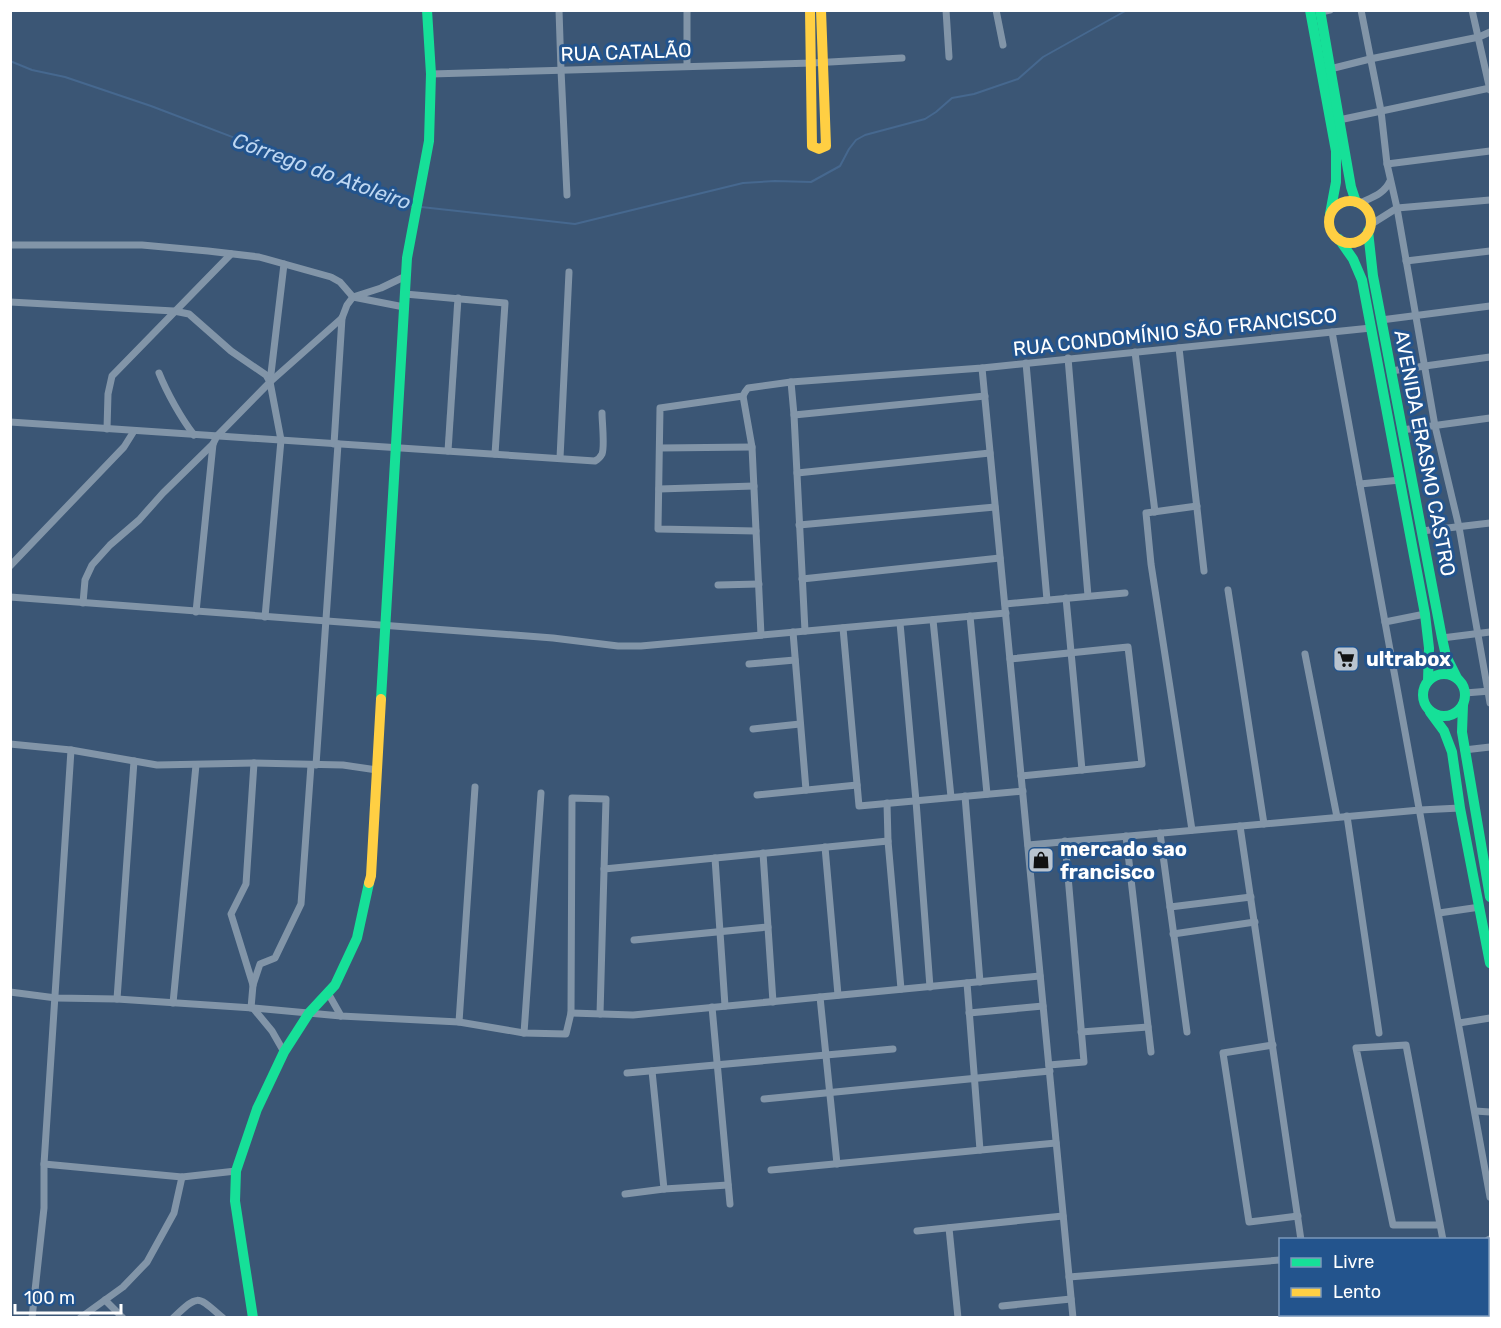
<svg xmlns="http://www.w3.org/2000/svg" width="1501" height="1328" font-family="Rubik,sans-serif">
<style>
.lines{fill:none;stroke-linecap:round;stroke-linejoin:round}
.stream{stroke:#46688f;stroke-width:2}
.street{stroke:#8295a8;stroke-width:7}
.fast{stroke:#16e098;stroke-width:10}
.slow{stroke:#ffcf43;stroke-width:10}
.labels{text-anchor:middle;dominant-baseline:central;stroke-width:6;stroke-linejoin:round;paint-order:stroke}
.street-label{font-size:20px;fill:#fff;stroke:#23548d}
.poi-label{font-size:20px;font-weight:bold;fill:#fff;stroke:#23548d;text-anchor:start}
.water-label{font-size:21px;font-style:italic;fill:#bed7f2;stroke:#23548d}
</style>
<rect width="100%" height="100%" fill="#3b5675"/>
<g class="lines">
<g class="stream">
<path d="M10,61L32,70L65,77L151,106L311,167L403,205L412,206"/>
<path d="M421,207L575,224L743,183L775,181L811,182L840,166L849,149L856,140L865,135L925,119L936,112L952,98L974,94L1018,79L1043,57L1127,10"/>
</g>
<g class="street">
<path d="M559,10L561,70L567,195"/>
<path d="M687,10V66"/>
<path d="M946,10L949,57"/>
<path d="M996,10L1003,45"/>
<path d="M1361,10L1381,111L1387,164L1397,208L1435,426L1459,527L1490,703"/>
<path d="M1472,10L1490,90"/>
<path d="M1321,12L1330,10"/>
<path d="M1330,69L1370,59L1479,37L1490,32"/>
<path d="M431,74L812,63L902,58"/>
<path d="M1339,120L1490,88"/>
<path d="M1387,164L1490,151"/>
<path d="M1360,203C1373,197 1384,194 1390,181"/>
<path d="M1370,225L1397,208L1490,200"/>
<path d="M10,245H142L208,251L259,257L331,277L340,282L353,297L404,307"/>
<path d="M1406,261L1490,251"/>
<path d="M405,294L505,303L495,454"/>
<path d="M10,302L174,311L189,314L231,351L266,375L270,382L281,440L265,617"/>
<path d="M1381,320L1490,306"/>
<path d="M1332,332L1490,1197"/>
<path d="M1179,348L1204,571"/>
<path d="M1135,352L1155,512"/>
<path d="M1068,358L1088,596"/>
<path d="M1026,363L1047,600"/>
<path d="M982,368L1073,1318"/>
<path d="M1391,371L1425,366L1490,357"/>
<path d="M159,373C167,393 181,418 194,435"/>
<path d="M270,382L284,264"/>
<path d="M791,382L794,415L805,631"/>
<path d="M743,396L660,408L658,529L756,531"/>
<path d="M794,415L985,396"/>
<path d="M10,422L595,461C599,459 600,458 602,454C605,447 602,422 602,413"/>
<path d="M107,429L108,394L112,376L231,254"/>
<path d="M1402,430L1490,418"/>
<path d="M334,444L342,318"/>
<path d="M660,448L752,447"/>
<path d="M448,451L458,298"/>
<path d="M560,458L569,272"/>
<path d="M797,473L990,453"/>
<path d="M1360,484L1400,480"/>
<path d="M659,489L754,486"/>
<path d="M799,525L995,507"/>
<path d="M1422,531L1490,523"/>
<path d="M10,566L124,447L134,431"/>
<path d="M802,579L1000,558"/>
<path d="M718,585L759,584"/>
<path d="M1228,590L1264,824"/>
<path d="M10,597L553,638L618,646H641L1006,613"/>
<path d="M1066,598L1082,770"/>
<path d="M83,603L85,580L92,565L110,545L139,520L163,493L213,444"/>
<path d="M1005,604L1125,593"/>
<path d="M196,612L213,444L217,436L270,382L342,318L347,305L353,297L381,288L406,276"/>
<path d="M970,616L987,794"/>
<path d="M933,620L951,797"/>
<path d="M1385,622L1425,614"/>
<path d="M900,623L916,801L930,987"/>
<path d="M843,628L859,806L1023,791"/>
<path d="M793,632L806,790"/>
<path d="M761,635L752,447L743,396L745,392L748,388L791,382L982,368L1371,328"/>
<path d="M1442,638L1490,632"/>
<path d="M1305,654L1337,817"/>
<path d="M1010,659L1128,647L1142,764L1021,776"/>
<path d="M749,664L795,660"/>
<path d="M1465,693L1490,691"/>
<path d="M753,729L800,724"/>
<path d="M10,744L71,750L157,765L254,763L343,765L377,770"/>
<path d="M1464,750L1490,747"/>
<path d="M316,765L338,444"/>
<path d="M757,795L857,785"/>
<path d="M965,796L980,982"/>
<path d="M887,803L888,841L901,989"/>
<path d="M1347,816L1379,1033"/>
<path d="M1240,826L1301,1240"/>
<path d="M1192,830L1151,564L1146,513L1197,506"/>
<path d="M1160,833L1187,1032"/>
<path d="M1126,836L1151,1052"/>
<path d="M1028,845L1420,810L1460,808"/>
<path d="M825,847L838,995"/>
<path d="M763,853L773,1002"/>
<path d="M715,858L725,1006"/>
<path d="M604,869L888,841"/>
<path d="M1170,907L1251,897"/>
<path d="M1439,913L1480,907"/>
<path d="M1173,934L1255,922"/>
<path d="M634,940L768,927"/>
<path d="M967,983L980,1150"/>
<path d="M253,985L231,914L246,884L254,763"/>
<path d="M10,992L56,998L117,999L253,1008L341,1016L459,1022L524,1033L566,1034L571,1013L572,798L606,799L600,1014"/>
<path d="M328,993L341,1016"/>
<path d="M820,997L837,1164"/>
<path d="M117,999L134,761"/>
<path d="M173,1003L196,765"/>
<path d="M712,1007L730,1204"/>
<path d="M251,1008L253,985L260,964L275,958L301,904L311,765"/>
<path d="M253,1008L272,1031L284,1052"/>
<path d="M571,1013L633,1015L1040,976"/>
<path d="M969,1013L1043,1006"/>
<path d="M459,1022L475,787"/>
<path d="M1459,1023L1490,1018"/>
<path d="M1081,1032L1148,1027"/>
<path d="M524,1033L541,793"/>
<path d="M1273,1045L1223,1053L1249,1222L1298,1216"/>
<path d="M1049,1065L1084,1062L1065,841"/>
<path d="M652,1071L664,1189"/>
<path d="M627,1073L893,1049"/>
<path d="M764,1099L1050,1071"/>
<path d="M1475,1111L1490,1112"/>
<path d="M44,1164L182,1177L236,1171"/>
<path d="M771,1170L1056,1143"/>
<path d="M625,1194L664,1189L728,1185"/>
<path d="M1440,1225H1393L1356,1048L1406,1045L1443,1240"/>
<path d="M949,1228L958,1318"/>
<path d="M917,1231L1063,1216"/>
<path d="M1488,1240L1490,1239"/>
<path d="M1069,1277L1280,1260"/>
<path d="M105,1300L123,1318"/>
<path d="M1002,1306L1071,1299"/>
<path d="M1368,1314V1318"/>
<path d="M1456,1314L1457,1318"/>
<path d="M32,1318L44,1208V1164L71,750"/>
<path d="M80,1318L123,1287L147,1262L174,1213L182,1177"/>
<path d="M173,1318C199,1294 196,1295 223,1318"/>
</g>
<g class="fast">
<path d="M1310,10L1336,151V182L1330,214"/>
<path d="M1320,10L1351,187L1356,202"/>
<path d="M1368,231L1373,276L1442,638L1446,656L1457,678"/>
<path d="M1339,239L1353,259L1362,280L1425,614L1429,648L1428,681"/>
<circle cx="1444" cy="695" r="21"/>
<path d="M381,699L407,258L429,141L431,74L427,10"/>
<path d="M1463,705L1462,732L1490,897"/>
<path d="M1430,712L1444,731L1452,752L1460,808L1490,963"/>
<path d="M253,1318L235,1201L236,1171L257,1109L284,1052L309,1013L335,985L357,938L369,883"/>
</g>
<g class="slow">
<path d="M810,10L812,146L819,149L826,146L821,10"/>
<circle cx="1350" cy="222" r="21"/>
<path d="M369,883L371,876L381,699"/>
</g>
</g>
<defs>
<symbol id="supermarket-square" viewBox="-11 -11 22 22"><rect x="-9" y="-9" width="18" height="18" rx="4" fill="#bac4cf" stroke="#23548d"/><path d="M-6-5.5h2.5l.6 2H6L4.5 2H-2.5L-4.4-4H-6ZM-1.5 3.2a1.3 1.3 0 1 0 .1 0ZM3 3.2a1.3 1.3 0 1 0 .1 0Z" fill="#111"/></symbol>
<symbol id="shop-square" viewBox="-11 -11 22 22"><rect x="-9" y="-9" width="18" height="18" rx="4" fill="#bac4cf" stroke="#23548d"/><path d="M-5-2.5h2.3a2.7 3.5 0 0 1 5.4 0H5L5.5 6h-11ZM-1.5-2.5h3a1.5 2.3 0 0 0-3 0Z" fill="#111"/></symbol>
</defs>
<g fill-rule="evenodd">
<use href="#supermarket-square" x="1331" y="644" width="30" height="30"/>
<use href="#shop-square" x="1026" y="845" width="30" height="30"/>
</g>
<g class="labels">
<g class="street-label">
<text transform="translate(626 52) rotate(-2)">RUA CATALÃO</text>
<text transform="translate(1175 332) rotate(-6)">RUA CONDOMÍNIO SÃO FRANCISCO</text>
<text transform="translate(1425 453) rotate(79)">AVENIDA ERASMO CASTRO</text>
</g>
<g class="poi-label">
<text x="1366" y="659">ultrabox</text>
<text x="1060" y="849">mercado sao<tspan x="1060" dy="23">francisco</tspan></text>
</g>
<g class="water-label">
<text transform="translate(322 171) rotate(20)">Córrego do Atoleiro</text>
</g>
</g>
<rect width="1501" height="1328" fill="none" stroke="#ffffff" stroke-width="24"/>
<rect x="1279" y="1238" width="210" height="78" fill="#23548d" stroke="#7b98bb" stroke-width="1.5"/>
<rect x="1291" y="1258" width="30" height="9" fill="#16e098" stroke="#7b98bb" stroke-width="1.5"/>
<text x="1333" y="1268" font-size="18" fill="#ffffff">Livre</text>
<rect x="1291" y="1288" width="30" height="9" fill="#ffcf43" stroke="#7b98bb" stroke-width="1.5"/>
<text x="1333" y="1298" font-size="18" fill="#ffffff">Lento</text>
<path d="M15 1304v9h106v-9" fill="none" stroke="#ffffff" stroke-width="3"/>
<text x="24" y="1304" font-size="18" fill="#ffffff" stroke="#23548d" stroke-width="4.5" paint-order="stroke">100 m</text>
</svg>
